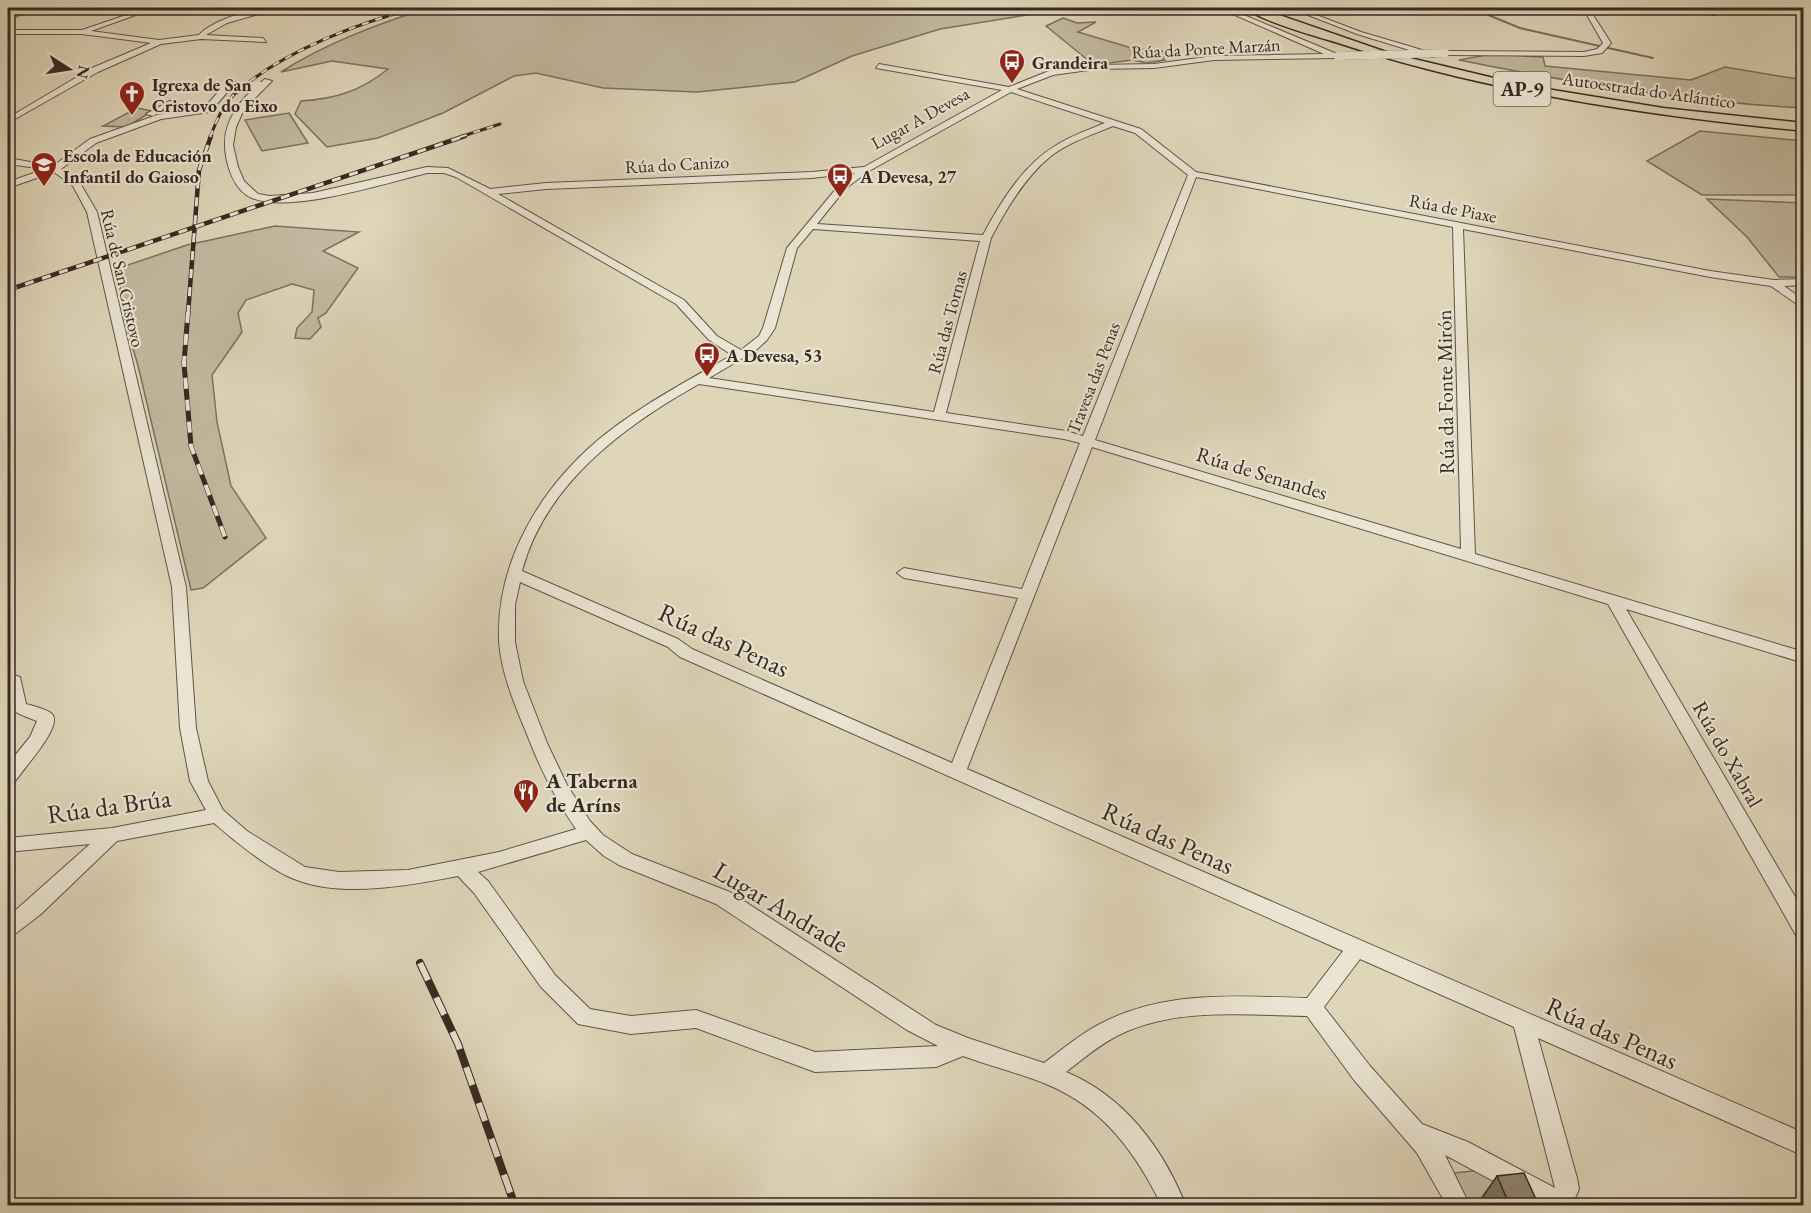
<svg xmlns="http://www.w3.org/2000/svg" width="1811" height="1213" font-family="'EB Garamond',serif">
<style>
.green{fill:#c2b9a0;stroke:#7c7161;stroke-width:1.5}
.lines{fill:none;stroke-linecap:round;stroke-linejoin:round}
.stream{stroke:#7a6d5e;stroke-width:2}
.minor-casing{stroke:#615448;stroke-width:2}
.highway-casing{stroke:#372922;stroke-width:3}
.minor{fill:#eae4d2;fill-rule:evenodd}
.highway{fill:#dfd6ba;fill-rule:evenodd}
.rail-far3-casing{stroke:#372922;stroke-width:3}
.rail-far2-casing{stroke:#372922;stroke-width:4.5}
.rail-far1-casing{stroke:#372922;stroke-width:5}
.rail-casing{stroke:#372922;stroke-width:8}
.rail-far3{stroke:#eae4d2;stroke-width:2;stroke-dasharray:7;stroke-linecap:butt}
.rail-far2{stroke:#eae4d2;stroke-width:3;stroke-dasharray:9;stroke-linecap:butt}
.rail-far1{stroke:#eae4d2;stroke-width:4;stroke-dasharray:11;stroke-linecap:butt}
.rail{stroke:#eae4d2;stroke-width:6;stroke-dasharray:19;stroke-linecap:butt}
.minor-bridge-casing{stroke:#615448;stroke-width:8;stroke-linecap:butt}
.minor-bridge{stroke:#eae4d2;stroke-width:8}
.wall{fill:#7a7161;stroke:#372922;stroke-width:1.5}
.building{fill:#8e8371;stroke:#372922;stroke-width:1.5}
.labels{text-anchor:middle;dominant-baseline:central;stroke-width:4.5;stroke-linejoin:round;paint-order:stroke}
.far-street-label{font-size:18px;fill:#372922;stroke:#eae4d2}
.far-poi-label{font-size:18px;font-weight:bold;fill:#372922;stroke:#eae4d2;text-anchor:start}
.shield{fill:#eae4d2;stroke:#6d6157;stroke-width:1.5}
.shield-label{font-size:20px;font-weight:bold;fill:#372922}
.street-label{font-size:21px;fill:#372922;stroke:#eae4d2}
.poi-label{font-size:21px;font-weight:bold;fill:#372922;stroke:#eae4d2;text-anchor:start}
.near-street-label{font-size:26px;fill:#372922;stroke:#eae4d2}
</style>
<rect width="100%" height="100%" fill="#dfd6ba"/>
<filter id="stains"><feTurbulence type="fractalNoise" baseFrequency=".00333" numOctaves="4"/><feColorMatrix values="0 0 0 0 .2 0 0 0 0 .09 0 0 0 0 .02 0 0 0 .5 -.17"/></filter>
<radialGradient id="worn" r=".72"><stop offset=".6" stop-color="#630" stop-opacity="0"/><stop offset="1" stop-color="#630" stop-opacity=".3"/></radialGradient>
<g class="green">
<path d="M428,8H1071L940,29L852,56L795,82L697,92L603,88L536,73L514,76L443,113L378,138L327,147L295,114L301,101C335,99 361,91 388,69L332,61L281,72C326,43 378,24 428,8Z"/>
<path d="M1063,18L1077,23L1096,22L1078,32L1135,49L1158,50L1179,55L1161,57L1165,60L1147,63L1132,60L1094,65L1046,26Z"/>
<path d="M1492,54L1543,57L1545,66L1691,80L1725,67L1803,80V108C1688,102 1572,83 1459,60Z"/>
<path d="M137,108L152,111L127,127L103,126Z"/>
<path d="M289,113L308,143L262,151L245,120Z"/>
<path d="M1700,131L1803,141V195H1702L1647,161Z"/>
<path d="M1707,199L1803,203V277H1779L1747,237Z"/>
<path d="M275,226L359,232L323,251L358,268L326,313L318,318L321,327L310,339L295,338L297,328L312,312L314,290L292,284L246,300L238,313L242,332L212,375L217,422L231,486L266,538L203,588L191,590C174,518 157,446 140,374C132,339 114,304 122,267L187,245Z"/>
<path d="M1483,1170L1535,1205H1468L1454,1173Z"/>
</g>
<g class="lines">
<path class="stream" d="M1471,8L1520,28L1653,58"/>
<defs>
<g id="minor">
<path d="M25,8H32L8,21V17Z"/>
<path d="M147,8H155L91,31L159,40L199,35C214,19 258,6 279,8L227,23L206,35L263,38L266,42L201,39L161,44L98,72L8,123V118L92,68L151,43L82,34H8V30H82Z"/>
<path d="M1219,8H1227L1342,56L1338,58L1214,60L1154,68L1096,69L1053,75L1017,89L1141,129L1196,172L1710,271L1774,280L1804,279V285L1784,286L1804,300V309L1771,286L1710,277L1463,229L1475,554L1804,652V663L1626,609L1804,912V939L1797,937L1608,604L1092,447L967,769L1804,1133V1156L1538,1038L1577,1178L1579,1189L1572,1205L1540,1206L1445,1155L1470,1206H1447L1417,1153L1354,1080L1307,1016C1245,1015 1176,1007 1119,1035C1100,1044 1083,1059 1066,1072C1124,1096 1163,1148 1186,1206H1162C1136,1153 1103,1107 1046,1084C1019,1073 990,1066 963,1056L936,1067L815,1072L696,1028L631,1034L578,1024L541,987L474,893L458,876C411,885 343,898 297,880C273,872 233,840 214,823L117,841L41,914L15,934L8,936V917L90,844L8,852V838L112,828L206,810L190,781L180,728L172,587L87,212L73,186L54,172L8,188V182L45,169L8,164V158L53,166L90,139L157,115L204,108L229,80L236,82L210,112L161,119L96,143L61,169L80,183L97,212L186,587L196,728L208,781L223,810L247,831L305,867L339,872L408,870L499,852L576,829C555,799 539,766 526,732C514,703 501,672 499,641C496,563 539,490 598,440C639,406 686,382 732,355L709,340L676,304L456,177L444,173H427C386,183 290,214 252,198C234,191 226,165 225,147C223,119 244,95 265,79L272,81L244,109L236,127L233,145L238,167L244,181L258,194L270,196L313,193L427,167L448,168L490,189L546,183L812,172L864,167L1002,90L876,68L879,64L1009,87L1049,71L1096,65L1154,64L1214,56L1324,54ZM1011,92L1105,123C1088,130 1070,136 1055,146C1023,165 1000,203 983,235L817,224L846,188L869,171ZM1113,126L1135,133L1188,175L1083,436L1066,431L946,413L991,238C1006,209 1025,177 1051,156C1069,142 1092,135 1113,126ZM855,173L840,184L787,248L763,328L759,336L741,350L717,336L684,300L498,194L546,189L812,178ZM1196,177L1453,227L1461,549L1095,440ZM813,229L980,241L934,412L709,378L755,351L767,340L775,328L797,248ZM699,384L1064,439L1080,443L1022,589L904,568L897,573L904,578L1018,598L952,763L692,649L678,639L522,571C545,484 624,426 699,384ZM520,582L668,647L680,657L1343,951L1307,998C1237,996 1164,990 1100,1024C1080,1034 1062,1050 1044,1063L968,1038L936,1025L730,892L632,854L603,835L590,821L567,785L547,743L523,681L515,642V605ZM586,840L604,856L619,865L716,904L907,1030L938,1046L815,1052L696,1010L631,1016L590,1009L555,975L488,881L478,872ZM1360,959L1514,1027L1555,1188L1468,1142L1422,1124L1370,1066L1324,1007Z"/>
<path d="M1290,8H1298L1361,32L1439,55L1432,57L1357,34Z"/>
<path d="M1589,8H1595L1593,15L1611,43L1602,53L1584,56L1445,55L1441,53L1445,51L1584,52L1597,49L1603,43L1587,15Z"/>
<path d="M1698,8H1705L1718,14L1713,15Z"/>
<path d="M170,101L177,103L153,116L146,114Z"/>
<path d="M14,675L20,677L26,704C33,706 47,709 52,714C64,726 21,771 14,783L8,785V764L30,737L37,721C8,710 8,711 8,678Z"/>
</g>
<path id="highway" d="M1246,8H1259L1389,53L1523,85L1663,108L1804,123V131C1644,115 1487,92 1335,42C1314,36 1261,21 1246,8Z"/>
</defs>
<use href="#minor" class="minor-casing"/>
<use href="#highway" class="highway-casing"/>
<use href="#minor" class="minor"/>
<use href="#highway" class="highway"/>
<defs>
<g id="rail-far3">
<path d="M210,137C217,120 223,103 238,91C284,51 358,23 416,8"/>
<path d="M460,137L500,124"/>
</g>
<g id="rail-far2">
<path d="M8,290L465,136"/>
<path d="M188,314L199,170L211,136"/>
</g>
<path id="rail-far1" d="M188,312L184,363L191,446L225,537"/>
<path id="rail" d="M420,963L458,1044L515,1206"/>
</defs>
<use href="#rail-far3" class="rail-far3-casing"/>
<use href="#rail-far2" class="rail-far2-casing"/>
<use href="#rail-far1" class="rail-far1-casing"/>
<use href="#rail" class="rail-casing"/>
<use href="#rail-far3" class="rail-far3"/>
<use href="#rail-far2" class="rail-far2"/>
<use href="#rail-far1" class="rail-far1"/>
<use href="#rail" class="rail"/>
<defs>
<g id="minor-bridge">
<path d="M1338,56L1445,53"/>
<path d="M226,86H261"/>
</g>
</defs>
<use href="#minor-bridge" class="minor-bridge-casing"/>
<use href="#minor-bridge" class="minor-bridge"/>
</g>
<path class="wall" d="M1497,1176L1539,1206H1484L1481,1199Z"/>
<path class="building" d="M1524,1173L1539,1206H1510L1497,1176Z"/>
<defs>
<symbol id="bus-pin" viewBox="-11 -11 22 30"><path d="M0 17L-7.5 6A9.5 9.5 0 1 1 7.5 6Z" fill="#8f2418" stroke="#eae4d2"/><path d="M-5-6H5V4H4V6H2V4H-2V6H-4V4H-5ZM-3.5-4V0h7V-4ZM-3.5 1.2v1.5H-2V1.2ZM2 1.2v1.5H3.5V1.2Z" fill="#fff"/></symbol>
<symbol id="church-pin" viewBox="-11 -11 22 30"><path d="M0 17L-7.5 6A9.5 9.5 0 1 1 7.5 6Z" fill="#8f2418" stroke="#eae4d2"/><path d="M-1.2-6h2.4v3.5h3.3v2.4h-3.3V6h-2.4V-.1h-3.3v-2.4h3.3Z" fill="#fff"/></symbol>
<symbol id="school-pin" viewBox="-11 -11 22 30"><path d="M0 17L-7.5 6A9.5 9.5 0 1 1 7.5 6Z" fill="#8f2418" stroke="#eae4d2"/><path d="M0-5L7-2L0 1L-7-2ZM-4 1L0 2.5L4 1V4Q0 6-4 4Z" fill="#fff"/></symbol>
<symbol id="restaurant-pin" viewBox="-11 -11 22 30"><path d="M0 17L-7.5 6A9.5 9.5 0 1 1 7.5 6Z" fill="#8f2418" stroke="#eae4d2"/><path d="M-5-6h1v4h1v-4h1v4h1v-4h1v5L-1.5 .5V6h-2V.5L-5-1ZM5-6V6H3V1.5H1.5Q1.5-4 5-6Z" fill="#fff"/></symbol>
</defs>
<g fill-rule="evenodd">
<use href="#bus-pin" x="997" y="47" width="30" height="40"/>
<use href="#church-pin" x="117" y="79" width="30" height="40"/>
<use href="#school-pin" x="29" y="150" width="30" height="40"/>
<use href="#bus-pin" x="825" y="161" width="30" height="40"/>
<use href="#bus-pin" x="692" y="340" width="30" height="40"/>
<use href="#restaurant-pin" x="511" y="777" width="30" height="40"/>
</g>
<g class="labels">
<g class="far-street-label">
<text transform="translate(1206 48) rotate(-3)">Rúa da Ponte Marzán</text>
<text transform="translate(1649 90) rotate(8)">Autoestrada do Atlántico</text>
<text transform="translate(920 118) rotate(-29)">Lugar A Devesa</text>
<text transform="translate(677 164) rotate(-3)">Rúa do Canizo</text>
<text transform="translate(1453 208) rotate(11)">Rúa de Piaxe</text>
<text transform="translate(123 278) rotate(77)">Rúa de San Cristovo</text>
<text transform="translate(947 322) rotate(-75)">Rúa das Tornas</text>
<text transform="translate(1093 378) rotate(-69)">Travesa das Penas</text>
</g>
<g class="far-poi-label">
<text x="1032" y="62">Grandeira</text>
<text x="152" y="84">Igrexa de San<tspan x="152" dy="21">Cristovo do Eixo</tspan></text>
<text x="63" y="155">Escola de Educación<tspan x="63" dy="21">Infantil do Gaioso</tspan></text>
<text x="860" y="176">A Devesa, 27</text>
<text x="726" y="355">A Devesa, 53</text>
</g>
<rect class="shield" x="1493.5" y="72" width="57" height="34" rx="4.5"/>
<g class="shield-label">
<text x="1522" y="89">AP-9</text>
</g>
<g class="street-label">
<text transform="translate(1445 392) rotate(-91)">Rúa da Fonte Mirón</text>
<text transform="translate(1262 473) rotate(17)">Rúa de Senandes</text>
<text transform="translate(1728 754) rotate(60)">Rúa do Xabral</text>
</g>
<g class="poi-label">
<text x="546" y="780">A Taberna<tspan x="546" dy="24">de Aríns</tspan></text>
</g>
<g class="near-street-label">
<text transform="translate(724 640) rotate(25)">Rúa das Penas</text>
<text transform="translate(109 806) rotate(-8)">Rúa da Brúa</text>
<text transform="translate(1168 838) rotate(24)">Rúa das Penas</text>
<text transform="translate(781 907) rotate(31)">Lugar Andrade</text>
<text transform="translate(1612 1033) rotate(24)">Rúa das Penas</text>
</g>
</g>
<rect width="1811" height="1213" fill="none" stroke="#dfd6ba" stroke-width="30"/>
<rect x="9" y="9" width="1793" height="1195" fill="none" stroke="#372922" stroke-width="3"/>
<rect x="15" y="15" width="1781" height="1183" fill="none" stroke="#372922" stroke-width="1.5"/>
<g transform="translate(69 69) rotate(102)" stroke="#eae4d2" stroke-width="4.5" paint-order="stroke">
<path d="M0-4.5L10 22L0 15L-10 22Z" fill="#372922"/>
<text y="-9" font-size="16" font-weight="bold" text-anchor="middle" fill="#372922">N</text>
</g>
<rect width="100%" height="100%" filter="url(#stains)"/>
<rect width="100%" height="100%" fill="url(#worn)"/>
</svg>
